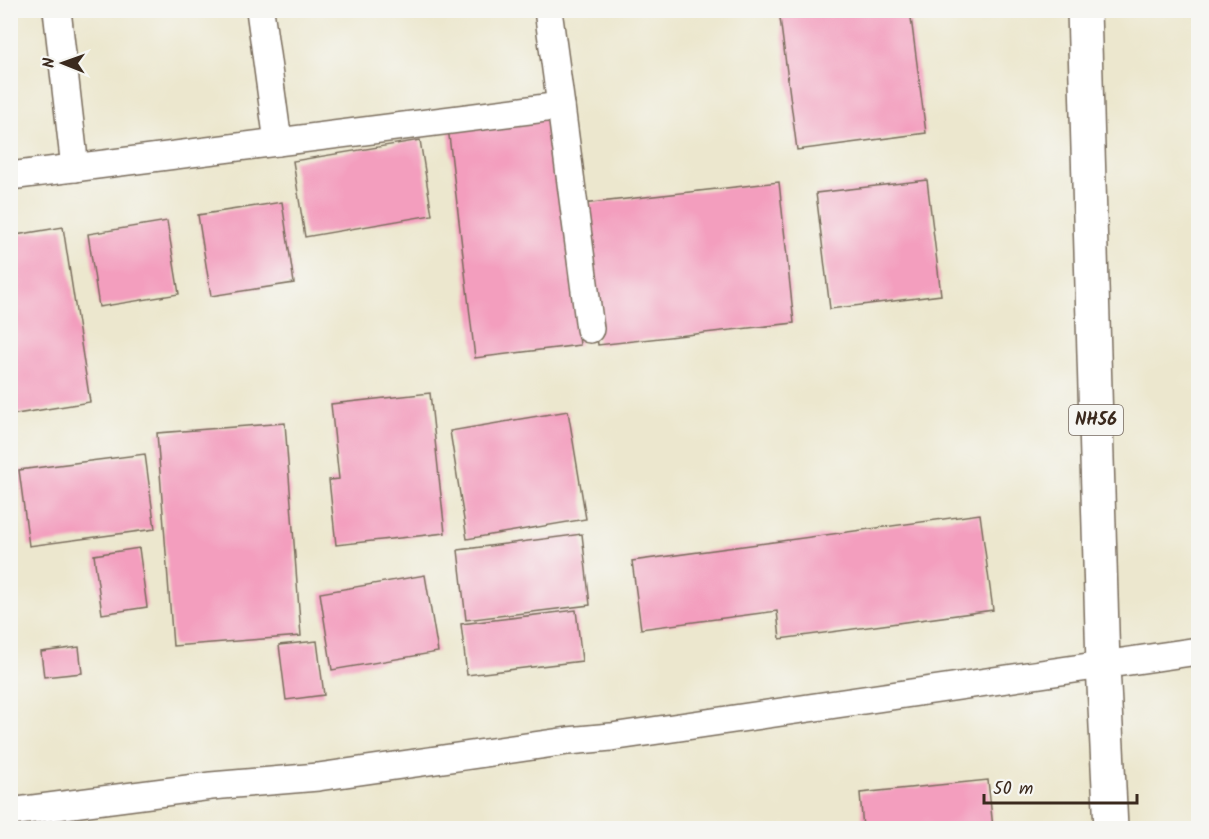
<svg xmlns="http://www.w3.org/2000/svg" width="1209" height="839" font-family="Kalam,sans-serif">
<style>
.building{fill:#f39ebe}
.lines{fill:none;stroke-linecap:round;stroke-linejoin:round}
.minor-casing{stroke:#796c5c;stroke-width:30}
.highway-casing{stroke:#796c5c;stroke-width:36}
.minor{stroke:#fff;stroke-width:27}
.highway{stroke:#fff;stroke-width:33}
.labels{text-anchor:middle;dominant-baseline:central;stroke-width:4.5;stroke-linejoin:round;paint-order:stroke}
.shield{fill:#f6f6f2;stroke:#73675e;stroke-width:1.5}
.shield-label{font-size:18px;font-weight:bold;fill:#3b2a1e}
</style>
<rect width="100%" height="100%" fill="#f6f6f2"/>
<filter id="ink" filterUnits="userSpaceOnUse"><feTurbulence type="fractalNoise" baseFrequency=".0167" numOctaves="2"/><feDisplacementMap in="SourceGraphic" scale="12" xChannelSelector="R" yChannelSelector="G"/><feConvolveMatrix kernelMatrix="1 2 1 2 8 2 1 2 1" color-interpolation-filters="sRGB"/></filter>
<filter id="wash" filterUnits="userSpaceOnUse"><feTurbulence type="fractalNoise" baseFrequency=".008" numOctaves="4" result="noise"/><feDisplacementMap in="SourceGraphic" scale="24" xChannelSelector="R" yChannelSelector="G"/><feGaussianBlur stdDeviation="1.35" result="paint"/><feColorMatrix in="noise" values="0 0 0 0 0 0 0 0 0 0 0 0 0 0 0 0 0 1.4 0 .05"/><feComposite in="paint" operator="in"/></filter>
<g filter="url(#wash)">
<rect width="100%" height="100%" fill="#ece7ce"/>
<g id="blocks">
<g class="building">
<path d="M779,10H910L926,133L797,150Z"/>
<path d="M553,115L580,345L475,358L448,127Z"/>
<path d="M420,140L432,215L305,237L293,161Z"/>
<path d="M927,180L941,295L830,309L816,193Z"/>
<path d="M779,182L794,323L598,345L582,204Z"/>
<path d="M282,202L294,283L211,296L198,215Z"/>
<path d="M167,221L179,294L99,307L88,234Z"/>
<path d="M63,227L90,402L10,415V236Z"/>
<path d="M430,393L445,533L336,545L329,480L339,479L331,404Z"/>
<path d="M568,411L586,519L467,539L450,431Z"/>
<path d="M285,423L301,636L173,646L157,433Z"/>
<path d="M145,454L155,529L29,546L19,470Z"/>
<path d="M980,514L993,610L780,639L777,611L641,629L632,561Z"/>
<path d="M582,534L590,605L466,620L458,550Z"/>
<path d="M139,548L147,607L102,614L94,555Z"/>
<path d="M425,575L438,652L332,670L320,593Z"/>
<path d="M576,610L582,661L467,675L461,624Z"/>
<path d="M317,641L324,695L286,700L279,645Z"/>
<path d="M79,647L82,673L44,677L41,652Z"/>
<path d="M988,780L993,828H863L860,793Z"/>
</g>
</g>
</g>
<g filter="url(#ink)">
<use href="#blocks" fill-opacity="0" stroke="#796c5c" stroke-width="1.5"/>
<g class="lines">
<defs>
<g id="minor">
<path d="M57,10L75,168"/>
<path d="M260,10L278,142"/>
<path d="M561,106L590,329"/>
<path d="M10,176L561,106L548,10"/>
<path d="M10,812L211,786L318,777L568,741L611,737L1198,651"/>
</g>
<path id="highway" d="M1084,10L1103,665L1111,828"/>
</defs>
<use href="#minor" class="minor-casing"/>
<use href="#highway" class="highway-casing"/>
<use href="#minor" class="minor"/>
<use href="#highway" class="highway"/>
</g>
</g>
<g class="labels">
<rect class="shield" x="1069" y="405" width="54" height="30" rx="4.5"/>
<g class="shield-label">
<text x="1096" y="420">NH56</text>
</g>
</g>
<rect width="1209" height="839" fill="none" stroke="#f6f6f2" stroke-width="36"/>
<g transform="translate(63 63) rotate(271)" stroke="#f6f6f2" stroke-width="4.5" paint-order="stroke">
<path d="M0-4.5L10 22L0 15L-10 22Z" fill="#3b2a1e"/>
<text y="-9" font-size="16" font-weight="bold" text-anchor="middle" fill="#3b2a1e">N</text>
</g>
<path d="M984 794v9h153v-9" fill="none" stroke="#3b2a1e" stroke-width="3"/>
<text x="993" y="794" font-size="18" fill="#3b2a1e" stroke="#f6f6f2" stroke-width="4.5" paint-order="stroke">50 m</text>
</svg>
